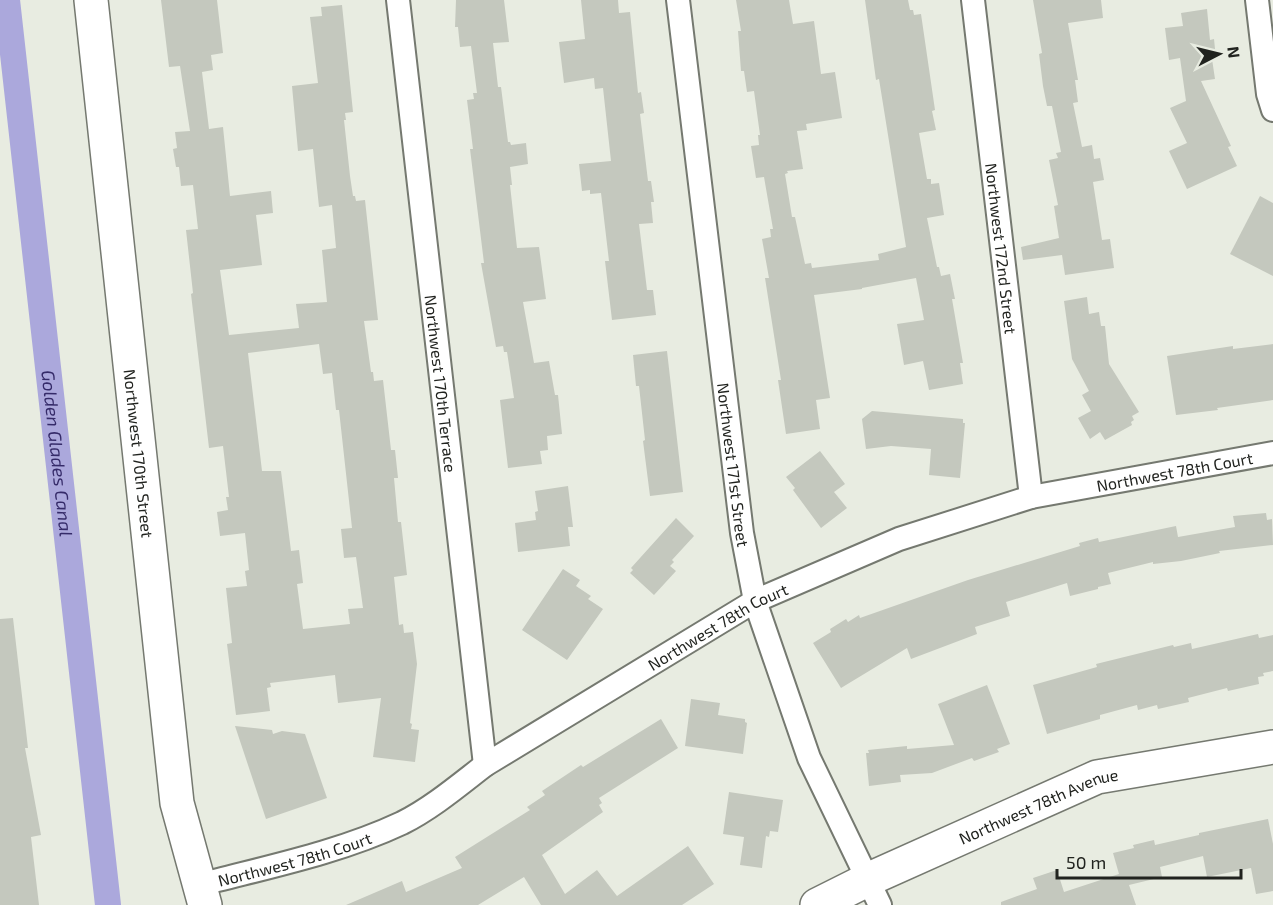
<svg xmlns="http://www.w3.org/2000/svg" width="1273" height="905" font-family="'Exo 2',sans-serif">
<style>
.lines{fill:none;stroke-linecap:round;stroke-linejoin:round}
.canal{stroke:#aba8dc;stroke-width:26}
.building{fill:#c4c8be;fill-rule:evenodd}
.street-casing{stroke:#757970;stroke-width:26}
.secondary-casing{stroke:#757970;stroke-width:36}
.street{stroke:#fff;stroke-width:22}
.secondary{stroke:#fff;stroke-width:33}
.labels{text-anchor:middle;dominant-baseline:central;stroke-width:4.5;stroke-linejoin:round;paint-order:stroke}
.street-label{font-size:16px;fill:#21231f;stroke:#e8ece1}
.water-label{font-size:18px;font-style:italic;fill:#352b69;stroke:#e8ece1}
</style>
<rect width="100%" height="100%" fill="#e8ece1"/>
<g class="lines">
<path class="canal" id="s1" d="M7,0L108,905"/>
</g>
<g class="building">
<path d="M161,0H217L223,53L211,55L213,70L202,72L209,129L223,127L230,196L271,191L273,213L256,215L262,265L220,270L229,335L299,328L296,304L327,302L322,250L336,248L332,205L319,207L313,149L298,151L292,86L318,83L310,17L322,16L321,7L342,5L353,112L345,113L346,120H344L350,176L353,196H355L356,201L365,200L378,320L364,321L371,372H373L374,381L383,380L391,450H395L398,478H394L398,522H401L407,575L394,577L399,625L403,624L404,633L413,632L417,664L410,723L412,724L411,729L419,730L415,762L373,757L381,698L338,703L335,675L270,683L271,687L267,688L270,711L236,715L227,644L232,643L226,588L247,586L245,571L249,570L245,533L220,536L217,512L228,510L226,497H229L223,446L209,448L191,294L193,293L186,230L198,229L193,185L181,186L179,167H176L173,149L177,148L175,132L190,131L180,66L169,67ZM319,344L323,374L332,373L336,410H339L352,528L341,529L344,558L356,557L363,608L348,609L350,624L303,629L297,584L303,583L299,550L291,551L281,471H262L248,353Z"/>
<path d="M456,0H504L509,42L493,43L498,87H501L508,142H510L511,145L526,143L528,164L510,167L512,185H510L517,248L539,247L546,299L523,302L534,363L549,361L555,395H558L562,434L547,436L548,450L540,451L542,464L508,468L500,400L514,398L507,352H504L503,346L496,347L481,263H484L470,149H473L467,100L474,99L473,93H477L471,46L460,47L458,27H455Z"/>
<path d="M581,0H618L619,13L630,12L638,93L641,92L644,113L640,114L648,181H651L654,202H651L653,223L639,224L647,290H653L656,315L612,320L605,261H609L601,193L590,194V190L582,191L579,164L611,161L603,88L595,89L594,78L564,83L559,42L585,39Z"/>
<path d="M736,0H789L793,24L814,21L821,74L835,72L842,118L806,124L807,130L797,131L803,169L787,171L788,173L785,174L792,217H795L805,264L811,263L812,268L879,260L878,254L906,247L879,79L876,80L865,0H908L910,10H913L914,15L921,14L935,110L932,111L936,130L919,133L927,179H931V184L939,183L944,215L927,218L937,267H939L941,276L950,274L955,299H952L963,363H960L963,384L929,390L923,361L904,365L897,324L924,320L916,278L862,288V289L814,295L830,398L816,400L820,429L786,434L778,380H781L765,278H769L762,239L771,237L770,229H773L764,177L756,178L751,146L759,145L758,135H760L754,91L747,92L744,71H741L738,31H741Z"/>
<path d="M1033,0H1101L1103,18L1068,23L1078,80H1075L1078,102L1073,103L1082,147L1092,145L1094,159L1100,158L1104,180L1093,182L1102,240L1110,239L1114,268L1065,275L1062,255L1023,260L1021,247L1059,238L1054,206L1058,205L1049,160L1058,158L1056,153L1061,152L1052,106H1047L1043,86L1039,54L1042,53Z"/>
<path d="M1207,9L1210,40L1214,39L1216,59H1212L1215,79L1201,81L1231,146L1228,147L1237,166L1187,189L1169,151L1187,143L1170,108L1186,101L1180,58L1169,60L1165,28L1183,26L1181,13Z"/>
<path d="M1260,196L1273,203V276L1230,254Z"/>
<path d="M1087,297L1089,314L1099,312L1101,326H1105L1109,364L1139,412L1132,416L1134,420L1131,422L1132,425L1105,440L1100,432L1090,439L1078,418L1091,411L1082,395L1089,391L1072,359L1064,301Z"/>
<path d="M1273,344V400L1217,408L1218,410L1176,415L1167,356L1233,346V349Z"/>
<path d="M667,351L683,492L650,496L643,441L645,440L639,386H636L633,355Z"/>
<path d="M872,411L963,419V423H965L960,478L929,475L931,449L891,446L866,449L862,419Z"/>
<path d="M820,451L845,484L834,492L847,508L821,528L793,490L795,488L786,477Z"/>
<path d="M568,486L573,527H568L570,546L518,552L515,523L536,520L535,512L538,511L535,491Z"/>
<path d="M1266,513L1267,520L1272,519L1273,545L1219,551L1220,553L1181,561L1153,564V562L1108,573L1111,584L1098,587V589L1070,596L1067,583L1006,602L1010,616L975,627L977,634L911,659L907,648L841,688L813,643L831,632L830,629L846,619L848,622L859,615L860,618L968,580L1080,546L1079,543L1098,538L1099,542L1176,526L1178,537L1235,527L1233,516Z"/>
<path d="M676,518L694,536L672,560L674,562L670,566L676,571L654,595L630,573L633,570L631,568Z"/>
<path d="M563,569L580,580L576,586L591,596L588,599L603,609L567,660L522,630Z"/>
<path d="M13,618L28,748H25L41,835L31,837L39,905H0V619Z"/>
<path d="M1258,634L1259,638L1273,635V671L1263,673L1264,676L1258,677L1259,684L1228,691L1227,688L1188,698L1189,702L1158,709L1157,705L1138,710L1137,705L1100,715V719L1047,734L1033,685L1097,667L1096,664L1173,645L1174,647L1191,643L1192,649Z"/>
<path d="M987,685L1010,744L997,749L999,752L974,761L972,758L932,773L900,775L901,782L869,786L866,753H869L868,750L907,746V749L954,745L938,704Z"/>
<path d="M691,699L720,703L718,715L745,719V722L747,723L743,754L685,746Z"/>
<path d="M661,719L678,748L599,798L602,803L599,805L603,812L542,855L565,894L597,870L617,896L688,846L714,884L682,905H541L524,877L478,905H346L402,881L406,892L462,868L455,857L530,810L527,807L545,795L542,791L581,765L583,767Z"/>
<path d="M235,726L272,730L273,734L282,731L305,734L327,798L266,819Z"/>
<path d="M729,792L783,800L778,832L770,831L769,837L766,836L762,868L740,865L744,837L723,834Z"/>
<path d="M1268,819L1273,844V891L1256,894L1251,868L1207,877L1203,856L1160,867L1162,877L1129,885L1136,905H1001V902L1037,889L1033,878L1057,870L1064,892L1119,874L1113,853L1134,848L1133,845L1154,840L1155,845L1199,835V833Z"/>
</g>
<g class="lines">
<defs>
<g id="street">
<path id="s2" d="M398,0L485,765"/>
<path id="s3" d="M678,0L742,533L755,601L809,758L880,905"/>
<path id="s4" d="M973,0L1031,497"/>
<path d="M1257,0L1268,94L1273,110"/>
<path id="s5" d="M199,885C267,867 338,853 402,823C432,808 459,785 485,765L755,601L899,539L1031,497L1273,453"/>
</g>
<g id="secondary">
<path id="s6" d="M91,0L177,803L205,905"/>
<path id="s7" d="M817,905L867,880L1097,777L1273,747"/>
</g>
</defs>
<use href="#street" class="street-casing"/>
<use href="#secondary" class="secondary-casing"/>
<use href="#street" class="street"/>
<use href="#secondary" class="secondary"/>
</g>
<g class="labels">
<g class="street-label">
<text stroke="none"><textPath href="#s4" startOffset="250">Northwest 172nd Street</textPath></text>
<text stroke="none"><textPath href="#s2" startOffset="386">Northwest 170th Terrace</textPath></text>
<text stroke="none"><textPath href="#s6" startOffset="456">Northwest 170th Street</textPath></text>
<text stroke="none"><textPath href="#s3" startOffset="468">Northwest 171st Street</textPath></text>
<text stroke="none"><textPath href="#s5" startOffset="1071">Northwest 78th Court</textPath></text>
<text stroke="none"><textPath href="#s5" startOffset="585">Northwest 78th Court</textPath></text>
<text stroke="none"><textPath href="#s7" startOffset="243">Northwest 78th Avenue</textPath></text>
<text stroke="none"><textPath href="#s5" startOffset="99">Northwest 78th Court</textPath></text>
</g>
<g class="water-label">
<text stroke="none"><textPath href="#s1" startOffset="456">Golden Glades Canal</textPath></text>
</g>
</g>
<g transform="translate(1219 54) rotate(83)" stroke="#e8ece1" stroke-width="4.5" paint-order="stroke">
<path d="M0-4.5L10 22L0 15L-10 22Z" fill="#21231f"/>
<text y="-9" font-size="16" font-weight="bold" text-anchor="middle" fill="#21231f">N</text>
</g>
<path d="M1057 869v9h184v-9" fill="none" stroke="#21231f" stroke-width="3"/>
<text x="1066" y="869" font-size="18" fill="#21231f" stroke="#e8ece1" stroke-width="4.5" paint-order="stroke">50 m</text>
</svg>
